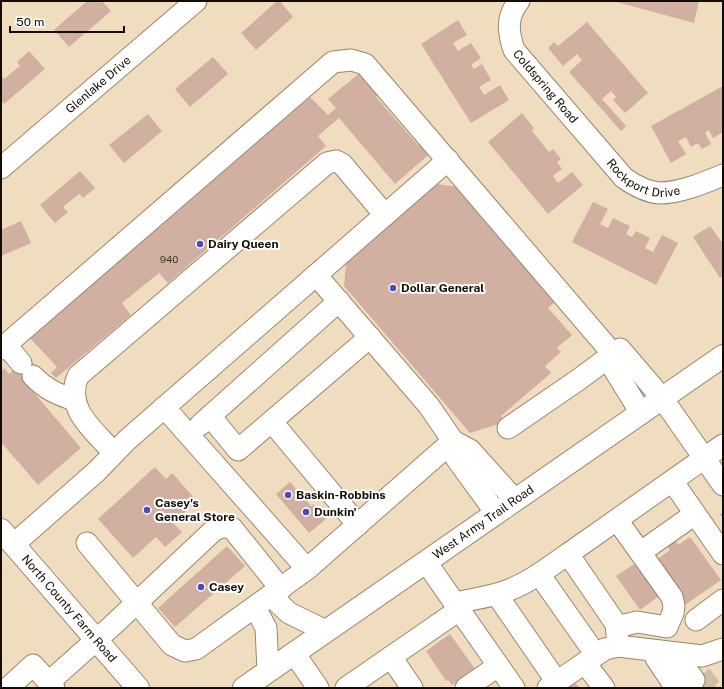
<svg xmlns="http://www.w3.org/2000/svg" width="724" height="689" font-family="'Public Sans',sans-serif">
<style>
.building{fill:#d1b0a1}
.lines{fill:none;stroke-linecap:round;stroke-linejoin:round}
.minor-tunnel{stroke:#cfbea4;stroke-width:21;stroke-dasharray:21 10;stroke-linecap:butt}
.minor-casing{stroke:#99876c;stroke-width:23}
.major-casing{stroke:#99876c;stroke-width:24}
.path{stroke:#968974;stroke-width:2.5;stroke-dasharray:1 3;stroke-linecap:butt}
.minor{stroke:#fff;stroke-width:21}
.major{stroke:#fff;stroke-width:22}
.poi-dot{fill:#4e47be;stroke:#fff;stroke-width:1.5}
.labels{text-anchor:middle;dominant-baseline:central;stroke-width:4;stroke-linejoin:round;paint-order:stroke}
.number-label{font-size:10px;fill:#42352a}
.street-label{font-size:12px;fill:#120c03;stroke:#fff}
.poi-label{font-size:12px;font-weight:bold;fill:#120c03;stroke:#fff;text-anchor:start}
</style>
<rect width="100%" height="100%" fill="#f0ddc0"/>
<g class="building">
<path d="M87,1H102L111,11L69,47L54,30Z"/>
<path d="M277,1H280L293,17L256,50L241,33Z"/>
<path d="M613,1H699L694,23Z"/>
<path d="M458,20L467,35L453,43L458,51L471,43L481,58L471,65L474,69L482,64L491,80L479,87L484,95L500,85L509,100L471,123L421,44Z"/>
<path d="M587,22L648,93L625,113L613,100L616,97L611,91L602,99L626,126L621,131L569,72L582,60L577,54L563,66L548,48L554,42L558,46Z"/>
<path d="M29,51L45,69L4,104L1,100V75L4,79L20,66L17,62Z"/>
<path d="M213,57L228,74L190,107L175,89Z"/>
<path d="M362,71L381,91L376,97L418,145L425,140L434,150L395,184L339,118L318,136L326,146L168,283L159,273L122,303L131,315L56,378L51,373L57,367L28,336L310,97L328,115L336,108L328,99Z"/>
<path d="M723,86V132L713,138L709,130L705,133L711,144L702,149L698,143L691,147L686,137L678,141L686,154L671,163L651,126Z"/>
<path d="M522,113L534,128L532,131L549,152L553,149L561,159L557,162L562,169L553,176L558,183L572,172L583,185L548,214L488,142Z"/>
<path d="M148,114L162,131L124,163L109,145Z"/>
<path d="M80,171L95,188L83,198L79,194L63,207L68,212L55,223L40,205Z"/>
<path d="M437,184L465,188L559,298L548,308L572,335L557,348L561,352L545,366L551,373L501,416L504,420L502,423L470,433L344,286L346,263Z"/>
<path d="M593,202L608,209L600,224L608,228L613,218L630,226L626,234L632,237L636,231L650,238L645,248L653,252L662,235L678,243L656,285L572,242Z"/>
<path d="M21,221L31,243L1,256V230Z"/>
<path d="M710,226L721,241L723,239V276L720,278L693,237Z"/>
<path d="M28,357L39,370L25,382L81,448L38,485L1,442V371L4,368L9,374Z"/>
<path d="M155,467L166,479L172,473L197,501L173,523L182,532L165,547L156,537L133,558L98,519Z"/>
<path d="M290,482L311,506L313,504L326,519L309,533L276,494Z"/>
<path d="M690,537L721,580L682,607L652,563L670,550L667,546L675,540L678,545Z"/>
<path d="M227,546L245,566L175,627L158,608Z"/>
<path d="M639,561L662,594L640,610L616,576Z"/>
<path d="M450,634L475,669L452,685L448,680L446,681L426,651Z"/>
<path d="M706,672L717,688H682Z"/>
<path d="M574,682L580,688H564Z"/>
</g>
<g class="lines">
<path class="minor-tunnel" d="M701,675L711,688"/>
<defs>
<g id="minor">
<path id="s1" d="M519,1C506,17 508,32 514,50L624,178C634,185 647,192 659,193C680,193 704,183 723,175"/>
<path id="s2" d="M1,168L196,1"/>
<path d="M316,275L429,406L453,441L456,458L496,513"/>
<path d="M6,345L21,363"/>
<path d="M1,349L333,62L351,60L365,64L613,354"/>
<path d="M607,358L641,413"/>
<path d="M33,376C45,389 57,394 74,400"/>
<path d="M164,407L307,569L453,441"/>
<path d="M210,416L238,450L370,337"/>
<path d="M272,422L358,525"/>
<path d="M200,425L339,301"/>
<path d="M508,428L578,380L620,349L662,398L723,485"/>
<path d="M453,441L470,450L515,500"/>
<path d="M114,453C94,430 64,409 78,376L327,163L336,161L342,164L385,215"/>
<path d="M673,482L723,554"/>
<path d="M87,543L172,645L185,651L196,649L307,569"/>
<path d="M14,544L97,471L127,440L448,160"/>
<path d="M648,547L695,514"/>
<path d="M426,562L514,688"/>
<path d="M539,574L596,655"/>
<path d="M497,595L557,682"/>
<path d="M271,596L289,613L326,631"/>
<path d="M454,603C473,599 492,597 509,590C530,582 549,567 568,554"/>
<path d="M255,607L266,628L268,671"/>
<path d="M696,620L723,600"/>
<path d="M617,627L637,622L667,627L673,613L674,606L672,597L617,520"/>
<path d="M618,646L616,624L568,554L723,445"/>
<path d="M657,651L656,658L676,688"/>
<path d="M294,653L318,688"/>
<path d="M683,654L682,663L694,680"/>
<path d="M391,657L412,688"/>
<path d="M585,663L604,688"/>
<path d="M49,682L113,625L214,530C221,527 225,526 232,528L281,589"/>
<path d="M8,688L33,665L54,688"/>
<path d="M346,688L459,610"/>
<path d="M466,688L498,666"/>
<path d="M548,688L605,649L618,646L702,656L723,649"/>
</g>
<g id="major">
<path id="s3" d="M1,530L138,688"/>
<path id="s4" d="M244,688L723,356"/>
</g>
</defs>
<use href="#minor" class="minor-casing"/>
<use href="#major" class="major-casing"/>
<path class="path" d="M721,515L723,514"/>
<use href="#minor" class="minor"/>
<use href="#major" class="major"/>
</g>
<g class="poi-dot">
<circle cx="200" cy="244" r="4"/>
<circle cx="393" cy="288" r="4"/>
<circle cx="288" cy="495" r="4"/>
<circle cx="147" cy="510" r="4"/>
<circle cx="306" cy="512" r="4"/>
<circle cx="201" cy="587" r="4"/>
</g>
<g class="labels">
<g class="number-label">
<text x="169" y="259">940</text>
</g>
<g class="street-label">
<text stroke="none"><textPath href="#s2" startOffset="128">Glenlake Drive</textPath></text>
<text stroke="none"><textPath href="#s1" startOffset="100">Coldspring Road</textPath></text>
<text stroke="none"><textPath href="#s1" startOffset="239">Rockport Drive</textPath></text>
<text stroke="none"><textPath href="#s4" startOffset="291">West Army Trail Road</textPath></text>
<text stroke="none"><textPath href="#s3" startOffset="104">North County Farm Road</textPath></text>
</g>
<g class="poi-label">
<text x="208" y="244">Dairy Queen</text>
<text x="401" y="288">Dollar General</text>
<text x="296" y="495">Baskin-Robbins</text>
<text x="155" y="503">Casey's<tspan x="155" dy="14">General Store</tspan></text>
<text x="314" y="512">Dunkin'</text>
<text x="209" y="587">Casey</text>
</g>
</g>
<rect width="724" height="689" fill="none" stroke="#120c03" stroke-width="4"/>
<path d="M10 26v6h114v-6" fill="none" stroke="#120c03" stroke-width="2"/>
<text x="16" y="26" font-size="12" fill="#120c03" stroke="#ffffff" stroke-width="3" paint-order="stroke">50 m</text>
</svg>
